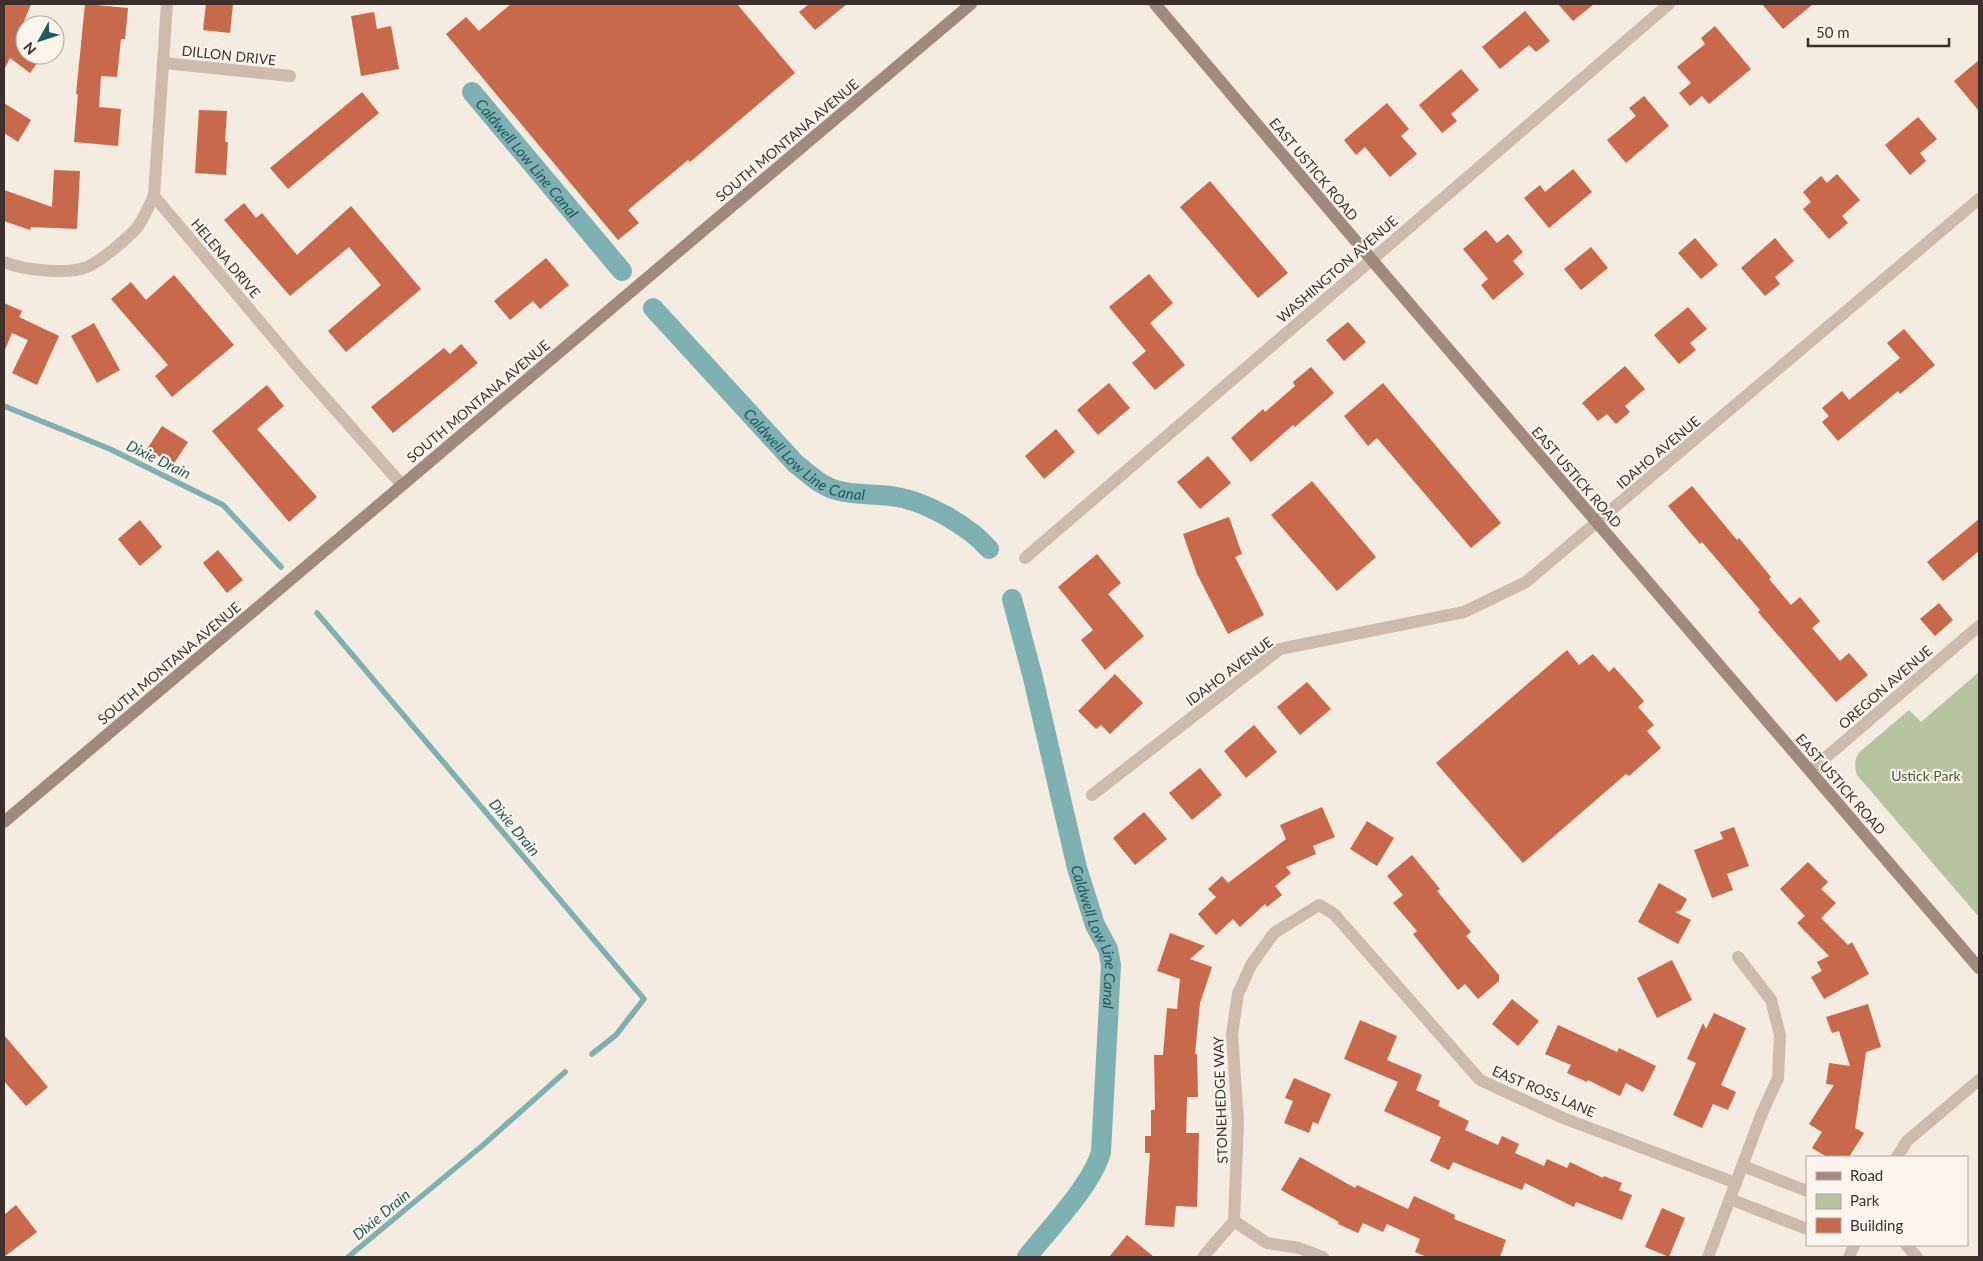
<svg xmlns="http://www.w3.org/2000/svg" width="1983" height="1261" font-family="Lato,sans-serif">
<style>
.green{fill:#b8c4a0}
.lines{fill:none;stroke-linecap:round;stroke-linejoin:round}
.stream{stroke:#7fb0b2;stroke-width:5.5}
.canal{stroke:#7fb0b2;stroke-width:20}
.building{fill:#c8694b}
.street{stroke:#cdbbac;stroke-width:12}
.secondary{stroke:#a18a7d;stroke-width:12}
.labels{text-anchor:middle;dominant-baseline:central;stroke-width:4.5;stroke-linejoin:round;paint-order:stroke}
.street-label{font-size:14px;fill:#3b302b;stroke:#fbf5ee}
.park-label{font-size:14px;fill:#4a5a2e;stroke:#fbf5ee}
.water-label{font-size:15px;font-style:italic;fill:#1f5a5e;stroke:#fbf5ee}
</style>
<rect width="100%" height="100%" fill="#f4ebe1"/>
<path class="green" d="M1979,672V917L1857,775C1854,765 1854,757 1862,750L1909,710L1921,722Z"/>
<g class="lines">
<g class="stream">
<path d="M4,406L110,449L223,505L281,567"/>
<path d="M317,613L644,999L616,1035L592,1054"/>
<path d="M348,1257L482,1146L565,1072"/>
</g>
<g class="canal">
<path id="s1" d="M472,92L622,271"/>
<path id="s2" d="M653,308L795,463C808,474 820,485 836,490C855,496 877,493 897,497C927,502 969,526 989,549"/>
<path id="s3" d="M1012,599L1033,678L1077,868L1095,925L1108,949L1111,965L1101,1152C1092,1185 1049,1229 1027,1257"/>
</g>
</g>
<g class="building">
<path d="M4,4H31L19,34L25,38V55H43L30,73L10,58L4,70Z"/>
<path d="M85,4L128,8L125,39H121L117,77L101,76L99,107L121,109L118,146L74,142L78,94H76Z"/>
<path d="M206,4H233L230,33L203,30Z"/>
<path d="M511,4H737L795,73L729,129L690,162L688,160L628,210L639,223L618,240L446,34L466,17L479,31Z"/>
<path d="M809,4H847L815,30L799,12Z"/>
<path d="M1558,4H1594L1573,21Z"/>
<path d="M1762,4H1813L1783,29Z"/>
<path d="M1525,11L1550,41L1536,52L1529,45L1500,69L1482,47Z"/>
<path d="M374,12L377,29L391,26L399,69L361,76L351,16Z"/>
<path d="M1715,26L1751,69L1709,104L1702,96L1690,106L1679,93L1691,83L1677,67L1705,44L1701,38Z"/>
<path d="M1979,60V111L1954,81Z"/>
<path d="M1461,69L1479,90L1451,114L1457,121L1442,133L1419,105Z"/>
<path d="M362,92L379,113L288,189L270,168Z"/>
<path d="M1644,96L1669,126L1626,163L1607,140L1636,116L1629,108Z"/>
<path d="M4,103L31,120L18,142L4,133Z"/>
<path d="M1387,103L1409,129L1401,136L1417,154L1390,177L1365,147L1356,155L1344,140Z"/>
<path d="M199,110L227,111L225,142H228L226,175L195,173Z"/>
<path d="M1918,117L1937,139L1920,153L1926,161L1910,175L1885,145Z"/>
<path d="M1573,169L1592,192L1549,228L1524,198L1540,185L1545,192Z"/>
<path d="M54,170L80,171L77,229L31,227L30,230L4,221V190L52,207Z"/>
<path d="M1837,174L1860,200L1842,216L1848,223L1829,239L1803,209L1811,202L1803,192L1821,176L1827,183Z"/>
<path d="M1210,181L1288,273L1258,298L1180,207Z"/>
<path d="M244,203L256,218L262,213L297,255L351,206L421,289L346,352L328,331L381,285L349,247L290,296L224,220Z"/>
<path d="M1486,230L1497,243L1508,234L1523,252L1513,261L1524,274L1493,300L1481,285L1488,279L1463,249Z"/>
<path d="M1695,238L1718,265L1701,279L1678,253Z"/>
<path d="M1775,238L1794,261L1775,277L1780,284L1765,296L1741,268Z"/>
<path d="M1591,247L1608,268L1581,290L1564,269Z"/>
<path d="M546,258L569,285L540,309L533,301L510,320L494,301Z"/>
<path d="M1149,274L1173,303L1150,323L1185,365L1155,390L1132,363L1146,351L1109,307Z"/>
<path d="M174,275L234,345L172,397L155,376L168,365L111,299L131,282L146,300Z"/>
<path d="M4,303L22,311L19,317L59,336L37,385L12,373L28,340L12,333L4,352Z"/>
<path d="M1688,307L1707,329L1690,343L1696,350L1679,364L1654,335Z"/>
<path d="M1348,322L1366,342L1344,361L1326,340Z"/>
<path d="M94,323L120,370L97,383L71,336Z"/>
<path d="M1904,329L1935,365L1900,394L1898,391L1838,441L1822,422L1829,416L1822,408L1842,391L1849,400L1900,358L1887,343Z"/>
<path d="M461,344L478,363L393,433L371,407L444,348L450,354Z"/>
<path d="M1625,366L1645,389L1625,406L1630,412L1616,424L1607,414L1598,421L1582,403Z"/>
<path d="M1311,367L1334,393L1295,427L1293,425L1251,462L1231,438L1263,409L1265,412L1295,386L1293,382Z"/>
<path d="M1109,383L1130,408L1098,435L1077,410Z"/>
<path d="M1383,383L1501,523L1471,548L1377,438L1368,446L1344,416Z"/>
<path d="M267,385L284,406L257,429L317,497L289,522L212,431Z"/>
<path d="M162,426L188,442L173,465L147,449Z"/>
<path d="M1056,429L1075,452L1044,479L1025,456Z"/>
<path d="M1208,456L1231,483L1200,509L1177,482Z"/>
<path d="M1312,481L1376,557L1337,591L1271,515Z"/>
<path d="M1692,486L1737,540L1739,538L1771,577L1769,579L1791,605L1800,597L1820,621L1812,628L1840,661L1849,653L1868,675L1836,702L1758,612L1760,610L1702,542L1700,544L1668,506Z"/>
<path d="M1229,517L1242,554L1235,557L1264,615L1228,634L1197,574L1183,534Z"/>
<path d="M1979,519V551L1943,581L1927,562Z"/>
<path d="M140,520L162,547L140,566L118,539Z"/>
<path d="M218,550L243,580L227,593L203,563Z"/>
<path d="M1097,554L1121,583L1108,594L1144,636L1105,670L1081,640L1093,630L1058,587Z"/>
<path d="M1939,603L1953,620L1935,636L1920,619Z"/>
<path d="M1567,650L1579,665L1593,654L1609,672L1614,667L1644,701L1638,707L1654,725L1647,731L1661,748L1629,776L1626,774L1523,863L1436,763Z"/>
<path d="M1115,674L1143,703L1110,734L1101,725L1096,729L1078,711Z"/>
<path d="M1307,682L1331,709L1300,735L1277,707Z"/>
<path d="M1254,725L1277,752L1246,778L1224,751Z"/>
<path d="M1200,768L1222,795L1192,820L1169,793Z"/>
<path d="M1322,807L1335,837L1313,846L1316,854L1286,867L1291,873L1275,886L1282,895L1267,907L1265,904L1240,927L1233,919L1216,935L1198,914L1216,897L1208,889L1222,876L1228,883L1286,839L1280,825Z"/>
<path d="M1144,812L1167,839L1135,865L1113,838Z"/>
<path d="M1367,821L1394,838L1377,866L1350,849Z"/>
<path d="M1734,827L1749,866L1727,874L1733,890L1712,898L1694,850L1723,839L1720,832Z"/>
<path d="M1412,855L1440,889L1437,891L1471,932L1466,936L1499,975V981L1478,999L1465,984L1458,990L1413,934L1417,931L1393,903L1403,895L1387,876Z"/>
<path d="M1808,862L1828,882L1821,889L1836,903L1821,918L1848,945L1852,942L1869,974L1824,999L1811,977L1822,971L1817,962L1829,956L1797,923L1805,916L1780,889Z"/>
<path d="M1659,883L1687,899L1681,910L1675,912L1691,920L1678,944L1638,922Z"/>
<path d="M1170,933L1205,946L1190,959L1212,967L1200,1003L1195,1054H1197L1198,1097H1187L1186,1133H1199L1197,1207L1176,1206L1174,1227L1145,1225L1150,1153H1145V1136H1151V1110H1155L1154,1055H1163L1167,1008L1177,1009L1180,979L1157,971Z"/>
<path d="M1672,960L1692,1000L1657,1018L1637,978Z"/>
<path d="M1512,999L1539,1021L1518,1046L1492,1024Z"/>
<path d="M1868,1004L1881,1047L1866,1052L1855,1128L1864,1133L1849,1157H1827L1812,1148L1822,1132L1809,1124L1834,1085L1826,1084L1829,1063L1850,1066L1839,1031L1832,1033L1826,1017Z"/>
<path d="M1714,1013L1746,1028L1721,1085L1736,1092L1728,1110L1713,1104L1702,1128L1673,1115L1696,1063L1687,1059L1703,1023L1706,1029Z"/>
<path d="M1360,1020L1397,1036L1387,1060L1422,1075L1416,1090L1440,1101L1438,1106L1469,1121L1465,1130L1498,1145L1502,1136L1519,1144L1515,1153L1544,1166L1547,1159L1567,1168L1570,1162L1603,1178L1604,1176L1622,1183L1619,1190L1632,1195L1622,1220L1576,1202L1574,1207L1525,1183L1522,1190L1453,1162L1449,1170L1430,1161L1441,1137L1384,1111L1398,1082L1344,1059Z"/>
<path d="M1558,1025L1617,1052L1619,1048L1656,1066L1643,1092L1626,1083L1620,1096L1588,1080L1587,1082L1567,1073L1571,1065L1545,1054Z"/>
<path d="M4,1035L48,1087L26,1106L4,1081Z"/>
<path d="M1294,1078L1331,1094L1318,1124L1313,1122L1309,1133L1284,1123L1293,1101L1285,1098Z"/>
<path d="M1300,1157L1355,1188L1357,1185L1408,1209L1414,1196L1455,1215L1454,1219L1506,1240L1500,1257H1427L1415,1252L1420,1239L1387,1224L1383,1232L1363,1223L1358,1233L1338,1224L1339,1222L1281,1190Z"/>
<path d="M16,1205L37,1232L4,1257V1215Z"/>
<path d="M1662,1208L1685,1218L1669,1257L1645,1247Z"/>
<path d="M1127,1235L1154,1257H1109Z"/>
</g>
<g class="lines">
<g class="street">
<path d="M167,4L154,196L303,373L402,485"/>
<path d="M164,63L290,76"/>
<path d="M4,262C23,270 67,275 87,267C101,261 124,241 135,230C143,221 148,207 154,196"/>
<path d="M1025,558L1669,4"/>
<path d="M1810,771L1979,626"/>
<path d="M1092,795L1280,649L1464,612L1526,582L1979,199"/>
<path d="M1897,1157L1907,1141L1979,1080"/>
<path d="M1743,1166L1807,1191"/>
<path d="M1730,1199L1807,1229"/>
<path d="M1234,1221L1267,1243L1299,1248L1323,1257"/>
<path d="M1906,1245L1917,1257"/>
<path d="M1203,1257L1234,1221L1238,1122L1232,1034L1238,994L1251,965L1274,933L1319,905L1334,914L1480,1080L1563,1118L1736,1183"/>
<path d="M1708,1257L1762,1113L1778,1078L1780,1035L1771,1000L1738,957"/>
<path d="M1849,1257L1854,1245"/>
</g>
<g class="secondary">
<path d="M1155,4L1371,259L1979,968"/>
<path d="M4,822L971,4"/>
</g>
</g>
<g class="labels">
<g class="street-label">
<text transform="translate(229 55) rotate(6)">DILLON DRIVE</text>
<text transform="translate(787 140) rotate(-40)">SOUTH MONTANA AVENUE</text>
<text transform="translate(1314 169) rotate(50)">EAST USTICK ROAD</text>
<text transform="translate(226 258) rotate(50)">HELENA DRIVE</text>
<text transform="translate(1337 269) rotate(-41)">WASHINGTON AVENUE</text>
<text transform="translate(478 401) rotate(-40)">SOUTH MONTANA AVENUE</text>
<text transform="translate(1658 452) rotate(-40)">IDAHO AVENUE</text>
<text transform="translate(1577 477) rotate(49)">EAST USTICK ROAD</text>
<text transform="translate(169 663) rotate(-40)">SOUTH MONTANA AVENUE</text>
<text transform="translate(1229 671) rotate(-37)">IDAHO AVENUE</text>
<text transform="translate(1885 687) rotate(-41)">OREGON AVENUE</text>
<text transform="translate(1841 784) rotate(49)">EAST USTICK ROAD</text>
<text transform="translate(1544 1091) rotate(23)">EAST ROSS LANE</text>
<text transform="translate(1220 1100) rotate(-92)">STONEHEDGE WAY</text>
</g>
<g class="park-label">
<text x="1926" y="775">Ustick Park</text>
</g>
<g class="water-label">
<text stroke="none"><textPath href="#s1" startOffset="86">Caldwell Low Line Canal</textPath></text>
<text stroke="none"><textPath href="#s2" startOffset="214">Caldwell Low Line Canal</textPath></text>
<text transform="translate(159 459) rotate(26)">Dixie Drain</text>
<text transform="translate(515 827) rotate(50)">Dixie Drain</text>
<text stroke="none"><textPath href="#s3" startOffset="349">Caldwell Low Line Canal</textPath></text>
<text transform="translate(381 1214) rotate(-40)">Dixie Drain</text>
</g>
</g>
<rect width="1983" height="1261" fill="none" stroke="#3b302b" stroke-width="10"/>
<rect x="1806" y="1156" width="162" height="90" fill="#fbf5ee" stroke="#aea6a0"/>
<rect x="1816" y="1172" width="25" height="8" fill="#a18a7d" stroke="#aea6a0"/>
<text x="1850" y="1181" font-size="15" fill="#3b302b">Road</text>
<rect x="1816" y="1194" width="25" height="15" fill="#b8c4a0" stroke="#aea6a0"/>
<text x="1850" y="1206" font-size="15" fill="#3b302b">Park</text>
<rect x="1816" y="1218" width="25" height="15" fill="#c8694b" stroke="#aea6a0"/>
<text x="1850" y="1231" font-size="15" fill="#3b302b">Building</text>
<g transform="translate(40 40) rotate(230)"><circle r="24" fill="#fbf5ee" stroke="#aea6a0"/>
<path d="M0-4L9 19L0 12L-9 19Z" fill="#1f5a5e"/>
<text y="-8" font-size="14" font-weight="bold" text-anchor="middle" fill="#3b302b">N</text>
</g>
<path d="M1808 38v8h141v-8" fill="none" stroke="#3b302b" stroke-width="2.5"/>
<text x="1816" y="38" font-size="15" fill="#3b302b" stroke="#fbf5ee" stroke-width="4" paint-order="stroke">50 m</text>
</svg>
